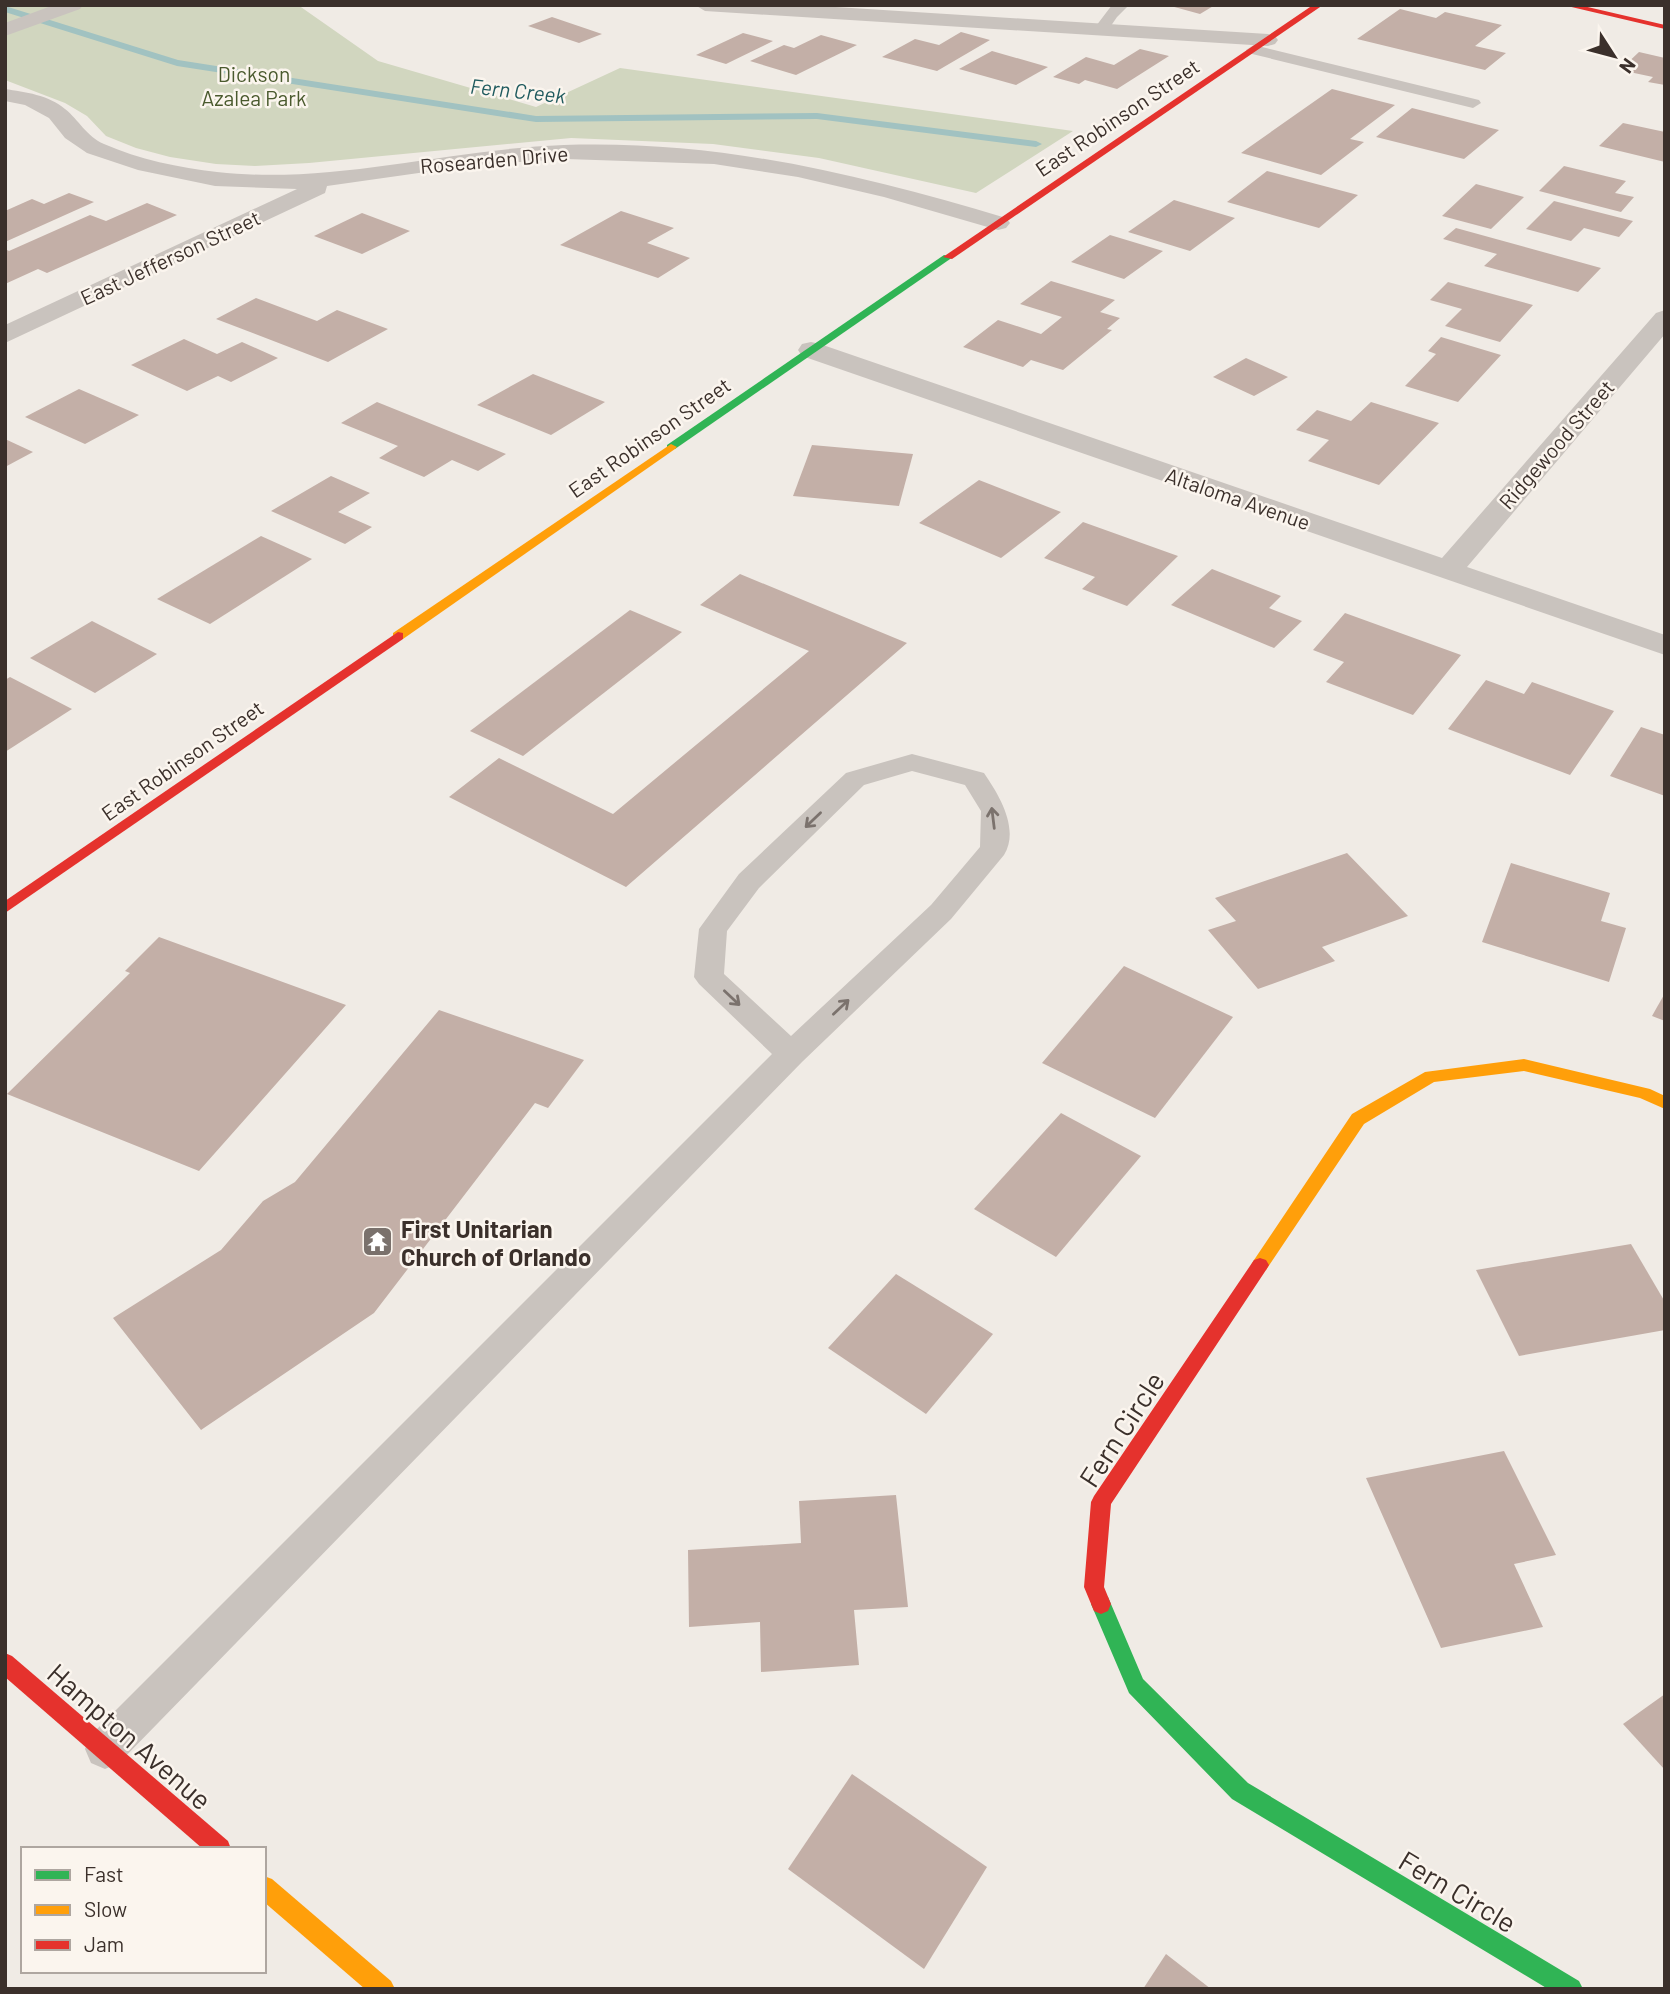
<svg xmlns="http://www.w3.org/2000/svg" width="1670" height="1994" font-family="Barlow,sans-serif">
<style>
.green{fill:#d1d6bf}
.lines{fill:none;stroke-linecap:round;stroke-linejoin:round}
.stream{fill:#a1c2c1;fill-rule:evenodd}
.building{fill:#c3afa7}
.lane{fill:#c9c3be;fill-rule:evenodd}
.street{fill:#c9c3be;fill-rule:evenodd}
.fast{fill:#30b455;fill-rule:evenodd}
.slow{fill:#ff9f0a;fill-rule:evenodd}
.jam{fill:#e5322d;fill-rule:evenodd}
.oneway{stroke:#7b726d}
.labels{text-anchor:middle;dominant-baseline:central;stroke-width:5;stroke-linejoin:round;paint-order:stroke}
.far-park-label{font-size:21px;fill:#4a5a2e;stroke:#fbf5ee}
.far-water-label{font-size:21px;font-style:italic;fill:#1f5a5e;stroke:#fbf5ee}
.far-street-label{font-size:21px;fill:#3b302b;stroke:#fbf5ee}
.poi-label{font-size:24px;font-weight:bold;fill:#3b302b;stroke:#fbf5ee;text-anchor:start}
.near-street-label{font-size:28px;fill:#3b302b;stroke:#fbf5ee}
</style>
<rect width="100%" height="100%" fill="#f0ebe5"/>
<path class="green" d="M5,5H298L378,61L536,107L620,68L1073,131L976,193L819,158L713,144L571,138L309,163L255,166L216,164L170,157L136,148L106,136L87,116L65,103L5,80Z"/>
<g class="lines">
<path class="stream" d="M5,6L178,60L536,116L817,113L1036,141L1042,144L1036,147L817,119L536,122L177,66L5,12Z"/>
</g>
<g class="building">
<path d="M1167,5H1215L1200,14Z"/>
<path d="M1400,9L1436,18L1445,12L1502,25L1475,46L1506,53L1485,70L1357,39Z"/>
<path d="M552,17L602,34L579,43L528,26Z"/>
<path d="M961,32L990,40L937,71L882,57L915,39L939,45Z"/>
<path d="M743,33L773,41L726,64L696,55Z"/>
<path d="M821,35L857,45L796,75L750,61L784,45L794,48Z"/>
<path d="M1140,49L1169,56L1117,89L1085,80L1079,84L1053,77L1086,57L1114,65Z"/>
<path d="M992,51L1048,67L1016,85L959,69Z"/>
<path d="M1639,52L1665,58V85L1648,82L1653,77L1620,70Z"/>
<path d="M1332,89L1395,105L1350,139L1364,142L1321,175L1241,153Z"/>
<path d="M1412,108L1499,130L1464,159L1376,137Z"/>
<path d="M1623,123L1665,132V162L1599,146Z"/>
<path d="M1564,166L1626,181L1615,193L1634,197L1621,212L1539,191Z"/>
<path d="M1267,171L1358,195L1319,228L1227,202Z"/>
<path d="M1476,184L1524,197L1491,229L1442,216Z"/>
<path d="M69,193L94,202L5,242V211L32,199L44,204Z"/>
<path d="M1174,200L1235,218L1190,251L1128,232Z"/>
<path d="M1554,201L1633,221L1619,237L1584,228L1571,241L1526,229Z"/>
<path d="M147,203L177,215L47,273L38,269L5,284V249L9,251L90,215L106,221Z"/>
<path d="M621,211L674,228L647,243L690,258L658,278L560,245Z"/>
<path d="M362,213L410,231L362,254L314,236Z"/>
<path d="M1456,228L1601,268L1578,292L1484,266L1497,254L1443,239Z"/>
<path d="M1110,235L1163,251L1124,279L1071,262Z"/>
<path d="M1051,281L1115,300L1100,312L1120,318L1107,329L1112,330L1063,370L1031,360L1023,367L963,347L998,320L1041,334L1062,317L1020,304Z"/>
<path d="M1448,282L1533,305L1500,342L1445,326L1462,309L1430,300Z"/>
<path d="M256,298L317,321L337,310L388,329L328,362L216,319Z"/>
<path d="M1441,337L1501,355L1458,402L1405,386L1436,354L1428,351Z"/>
<path d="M184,339L217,354L242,342L278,358L231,382L218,376L187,391L131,365Z"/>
<path d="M1246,358L1288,377L1254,396L1213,377Z"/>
<path d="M533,374L605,402L551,435L477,405Z"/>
<path d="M79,389L139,415L85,444L25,417Z"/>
<path d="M377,402L506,454L478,471L452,460L424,477L379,458L398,446L341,423Z"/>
<path d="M1371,402L1439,423L1379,485L1308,461L1329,440L1296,430L1317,410L1351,421Z"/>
<path d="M5,439L33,452L5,467Z"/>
<path d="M812,445L913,454L899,506L793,496Z"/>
<path d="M331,476L370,493L338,512L372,527L345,544L271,511Z"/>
<path d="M979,480L1061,512L1001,558L919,523Z"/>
<path d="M1083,522L1178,556L1127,606L1082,589L1095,577L1044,558Z"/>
<path d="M261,536L312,559L210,624L157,599Z"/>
<path d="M1212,569L1281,596L1269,608L1302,621L1274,648L1171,605Z"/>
<path d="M740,574L907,643L626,887L449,797L499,758L613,814L809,651L700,605Z"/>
<path d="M630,610L682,632L523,756L470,731Z"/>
<path d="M1345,613L1461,655L1413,715L1326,682L1344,662L1313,650Z"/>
<path d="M92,621L157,654L95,693L30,658Z"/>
<path d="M10,677L72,709L5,752V680Z"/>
<path d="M1486,680L1524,694L1532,682L1614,711L1570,775L1448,729Z"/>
<path d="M1641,727L1665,735V796L1610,776Z"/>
<path d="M1347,853L1408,916L1322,947L1335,961L1258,989L1208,930L1236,921L1215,898Z"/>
<path d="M1511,863L1610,893L1601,921L1626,928L1609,982L1482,942Z"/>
<path d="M159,937L346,1005L199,1171L7,1094L130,973L125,971Z"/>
<path d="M1124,966L1233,1017L1155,1118L1042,1063Z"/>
<path d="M1665,993V1021L1652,1016Z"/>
<path d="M439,1010L584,1060L548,1108L535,1103L374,1313L201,1430L113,1318L221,1250L263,1201L295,1182Z"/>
<path d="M1061,1113L1141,1156L1056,1257L974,1209Z"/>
<path d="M1631,1244L1665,1302V1330L1519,1356L1476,1270Z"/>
<path d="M896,1274L993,1334L926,1414L828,1348Z"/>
<path d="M1504,1451L1556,1555L1514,1564L1543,1627L1441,1648L1366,1478Z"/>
<path d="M896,1495L908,1607L854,1610L859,1665L761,1672L760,1622L689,1627L688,1550L801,1543L799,1501Z"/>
<path d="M1665,1694V1770L1623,1724Z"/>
<path d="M852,1774L987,1867L924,1969L788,1869Z"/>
<path d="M1166,1954L1211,1989H1143Z"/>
</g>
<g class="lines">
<g class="lane">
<path d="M1112,5H1129L1117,17L1106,33H1096L1093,30Z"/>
<path d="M1254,45L1479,100L1481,103L1473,108L1248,53L1246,50Z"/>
<path d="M912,754L984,773C999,795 1020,829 1004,855L951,919L802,1062L119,1763L105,1769L91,1763L85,1749L91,1735L772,1054L699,984L694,977L699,929L739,874L846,773ZM912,771L965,785L981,811L980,847L931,905L791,1036L724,974L727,931L759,888L864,785Z"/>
</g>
<g class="street">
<path d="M54,5H83L80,9L5,36V23Z"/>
<path d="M695,5H804L1268,34L1275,36L1278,40L1275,44L1268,46L705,11Z"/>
<path d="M5,89C25,92 49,95 65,109C79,120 86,136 104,144C138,159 180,168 217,172C333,185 448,149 564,145C720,140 858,174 1006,218L1010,223L1006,228L998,230L884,197L798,177L714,164L566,159L475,165L327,186L325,193L5,343V325L297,189L215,186L138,170L87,153L65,138L49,118L25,105L5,101Z"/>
<path d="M1665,310V334L1467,567L1665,635V655L802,356L798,350L802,344L811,342L820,344L1442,558L1656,313Z"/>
</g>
<g class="fast">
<path d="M944,255L953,257L675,449H667V445Z"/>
<path d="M1101,1594L1108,1597L1143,1679L1248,1783L1579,1981L1583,1989H1548L1232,1799L1129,1693L1091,1604L1094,1597Z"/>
</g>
<g class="slow">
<path d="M671,444L677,447L675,449L403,639H393V633Z"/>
<path d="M1524,1059L1650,1089L1665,1096V1109L1640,1098L1524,1071L1434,1082L1364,1124L1266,1270L1260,1272L1254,1270L1251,1265L1254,1260L1352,1114L1425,1072Z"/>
<path d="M264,1876L272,1879L391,1981L395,1989H365L264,1902Z"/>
</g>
<g class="jam">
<path d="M1313,5H1323L952,259L943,257Z"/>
<path d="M1563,5H1579L1665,25V29Z"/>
<path d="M398,632L403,633V639L5,913V901Z"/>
<path d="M1260,1258L1266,1260L1269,1265L1266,1270L1111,1504L1104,1587L1111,1604L1108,1611L1101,1614L1094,1611L1084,1587L1091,1502L1094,1496L1254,1260Z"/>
<path d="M5,1653L12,1656L228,1841L231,1849H203L5,1677Z"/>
</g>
</g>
<defs><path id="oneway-shaft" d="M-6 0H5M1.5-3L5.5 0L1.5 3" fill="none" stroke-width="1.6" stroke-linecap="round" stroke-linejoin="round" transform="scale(1.75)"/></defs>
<g class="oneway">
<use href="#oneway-shaft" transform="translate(993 818) rotate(-97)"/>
<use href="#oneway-shaft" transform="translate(813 820) rotate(136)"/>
<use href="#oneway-shaft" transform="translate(732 998) rotate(43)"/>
<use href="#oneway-shaft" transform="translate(841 1007) rotate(-43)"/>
</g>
<defs>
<symbol id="temple-square" viewBox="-11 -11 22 22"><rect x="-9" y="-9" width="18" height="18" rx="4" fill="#7a716c" stroke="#fbf5ee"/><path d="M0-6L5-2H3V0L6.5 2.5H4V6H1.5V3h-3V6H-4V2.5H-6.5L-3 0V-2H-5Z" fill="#fff"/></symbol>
</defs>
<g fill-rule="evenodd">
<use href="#temple-square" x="360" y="1224" width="35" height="35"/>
</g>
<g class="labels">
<g class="far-park-label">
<text x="254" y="73">Dickson<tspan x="254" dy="24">Azalea Park</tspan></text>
</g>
<g class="far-water-label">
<text transform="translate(518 90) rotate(6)">Fern Creek</text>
</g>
<g class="far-street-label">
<text transform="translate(1117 117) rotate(-34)">East Robinson Street</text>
<text transform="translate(494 159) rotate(-5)">Rosearden Drive</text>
<text transform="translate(170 257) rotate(-25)">East Jefferson Street</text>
<text transform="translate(649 437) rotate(-35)">East Robinson Street</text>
<text transform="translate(1556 444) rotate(-49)">Ridgewood Street</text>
<text transform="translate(1238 498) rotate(19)">Altaloma Avenue</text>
<text transform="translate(182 760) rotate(-35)">East Robinson Street</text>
</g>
<g class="poi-label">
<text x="401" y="1228">First Unitarian<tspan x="401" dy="28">Church of Orlando</tspan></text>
</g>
<g class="near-street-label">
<text transform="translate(1121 1429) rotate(-57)">Fern Circle</text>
<text transform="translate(130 1736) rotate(41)">Hampton Avenue</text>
<text transform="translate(1458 1891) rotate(31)">Fern Circle</text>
</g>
</g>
<rect width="1670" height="1994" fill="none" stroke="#3b302b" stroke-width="14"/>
<rect x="21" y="1847" width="245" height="126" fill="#fbf5ee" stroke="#aea6a0" stroke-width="2"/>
<rect x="35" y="1870" width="35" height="10" fill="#30b455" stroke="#aea6a0" stroke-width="2"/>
<text x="84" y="1882" font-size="21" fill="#3b302b">Fast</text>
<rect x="35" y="1905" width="35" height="10" fill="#ff9f0a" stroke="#aea6a0" stroke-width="2"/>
<text x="84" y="1917" font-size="21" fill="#3b302b">Slow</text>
<rect x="35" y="1940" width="35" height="10" fill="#e5322d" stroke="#aea6a0" stroke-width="2"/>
<text x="84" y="1952" font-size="21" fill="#3b302b">Jam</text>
<g transform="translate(1614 56) rotate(126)" stroke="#fbf5ee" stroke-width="5" paint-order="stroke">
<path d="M0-5L12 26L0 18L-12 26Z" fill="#3b302b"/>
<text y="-10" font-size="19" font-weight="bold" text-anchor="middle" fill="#3b302b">N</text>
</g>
</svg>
